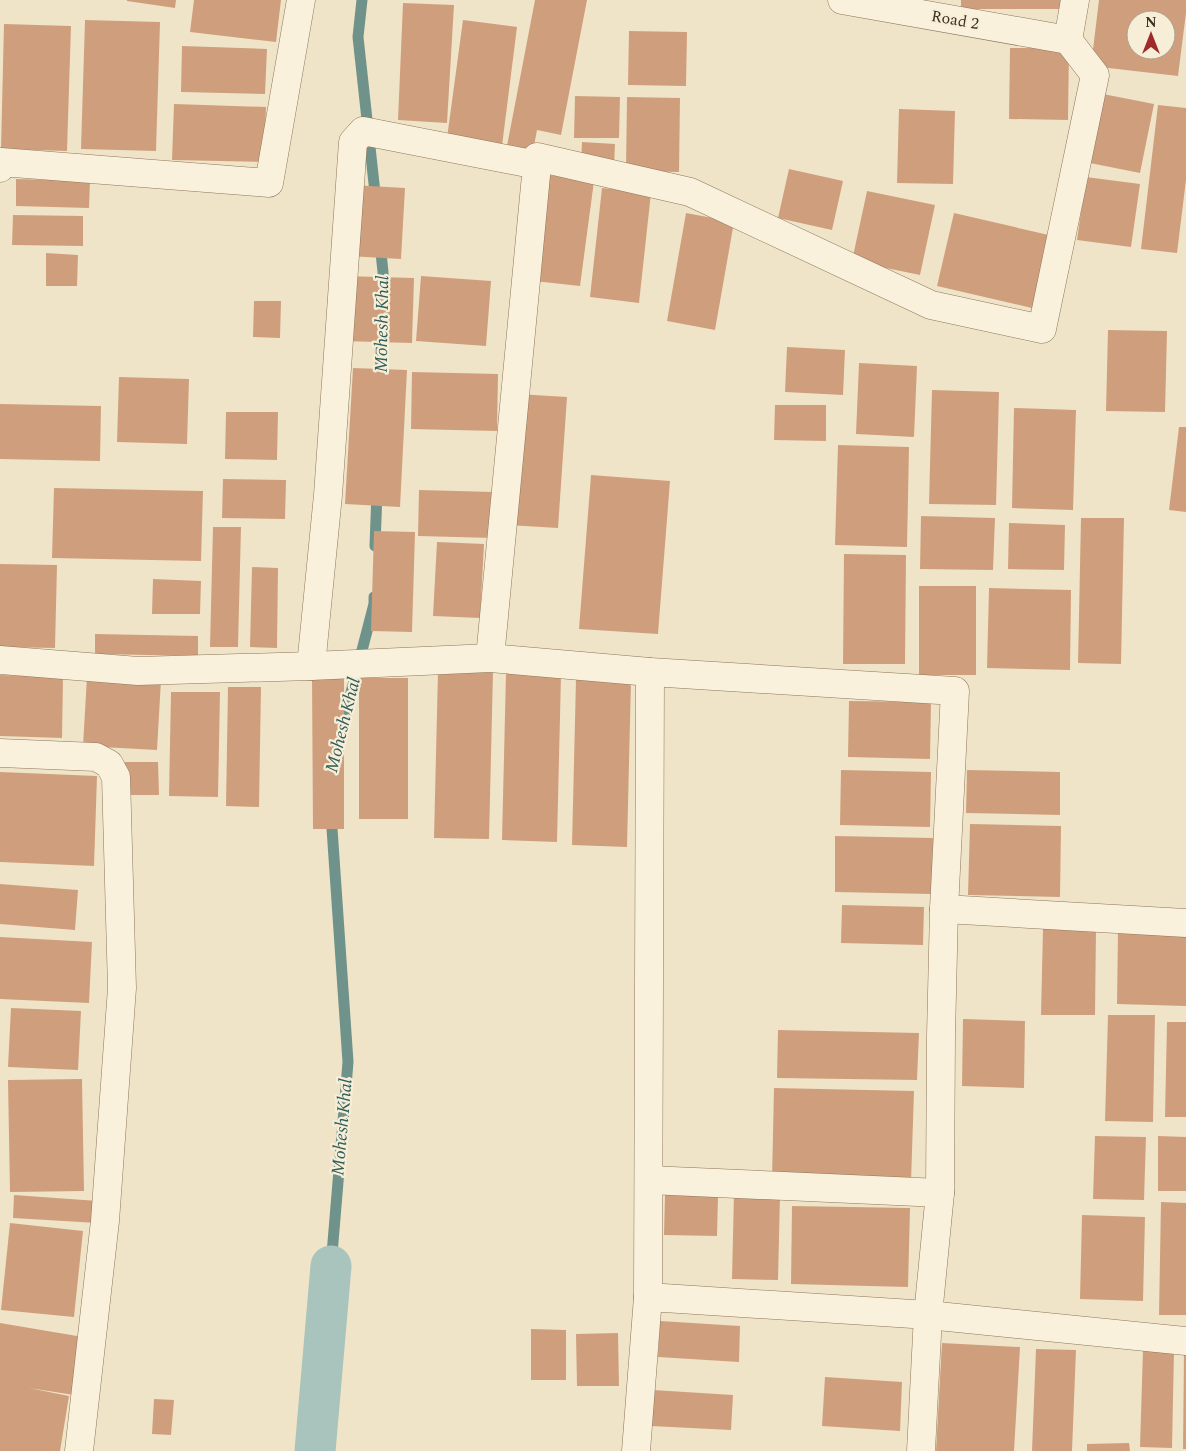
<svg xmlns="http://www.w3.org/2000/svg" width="1186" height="1451" font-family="Spectral,serif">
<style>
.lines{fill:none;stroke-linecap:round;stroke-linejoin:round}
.stream{stroke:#6f938a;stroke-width:11}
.canal{stroke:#a9c4bc;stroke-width:41}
.building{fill:#cf9f7d;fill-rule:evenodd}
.minor-casing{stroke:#8d765c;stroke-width:29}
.minor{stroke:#faf1dc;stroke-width:28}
.labels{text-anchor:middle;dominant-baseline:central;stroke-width:4.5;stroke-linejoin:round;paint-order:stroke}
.street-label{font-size:16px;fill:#3d2e20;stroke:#f7eed8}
.water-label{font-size:18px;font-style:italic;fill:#2f5d5a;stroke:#f7eed8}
</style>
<rect width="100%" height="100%" fill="#f0e4c8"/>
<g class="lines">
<g class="stream">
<path d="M362,0L358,37L376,202"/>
<path d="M380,243L383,272V291"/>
<path d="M380,384L382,327"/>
<path d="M375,546L377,492"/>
<path d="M340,735L374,604V597"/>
<path d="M331,814L348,1062L331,1266"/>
</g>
<path class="canal" d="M315,1451L331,1266"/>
</g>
<g class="building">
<path d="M127,0H176L175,8L127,1Z"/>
<path d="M194,0H281L276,42L190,32Z"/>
<path d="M535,0H587L561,135L537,130L533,151L507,146Z"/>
<rect x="961" y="0" width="99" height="9"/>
<path d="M1099,0H1186V13L1178,76L1091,66ZM1136,20H1166V50H1136Z"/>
<path d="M403,3L454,5L447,123L398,120Z"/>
<path d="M85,20L160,22L156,151L81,149Z"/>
<path d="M463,20L517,27L502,146L447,138Z"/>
<path d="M4,24L71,26L67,151L1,149Z"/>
<path d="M629,31L687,32L686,86L628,85Z"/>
<path d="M182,46L267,49L265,94L181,92Z"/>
<path d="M1010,48H1069L1068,120L1009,119Z"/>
<path d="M1103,94L1154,104L1140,173L1090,163Z"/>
<path d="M575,96L620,97L619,138H574Z"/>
<path d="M627,97L680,98L679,172L626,171Z"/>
<path d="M174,104L266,107L264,162L172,160Z"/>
<path d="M1158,105L1186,108V180L1177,253L1141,249Z"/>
<path d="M899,109L955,111L953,184L897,183Z"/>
<path d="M582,142L615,144L614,166L581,164Z"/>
<path d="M789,169L843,181L832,230L778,218Z"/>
<path d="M548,175L594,181L580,286L534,281Z"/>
<path d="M1086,177L1140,184L1131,247L1077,240Z"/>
<path d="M16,179L90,181L89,208L16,206Z"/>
<path d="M352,185L405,188L401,259L348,256Z"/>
<path d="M602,188L651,193L639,303L590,297Z"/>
<path d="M867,191L935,205L920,275L852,261Z"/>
<path d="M686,213L734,222L715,330L667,321Z"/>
<path d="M954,213L1053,236L1036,309L937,286Z"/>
<path d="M13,215L83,216V246L12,245Z"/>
<path d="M46,253L78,255L77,286H46Z"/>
<path d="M344,276L414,278L412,343L342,341Z"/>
<path d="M421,276L491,281L486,346L416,341Z"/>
<path d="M254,301H281L280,338L253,337Z"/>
<path d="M1108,330L1167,331L1165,412L1106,411Z"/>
<path d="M787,347L845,350L843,395L785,392Z"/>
<path d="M859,363L917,366L914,437L856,434Z"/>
<path d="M353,368L407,370L400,507L345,504Z"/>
<path d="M412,372L498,374L497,431L411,429Z"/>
<path d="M119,377L189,379L187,444L117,442Z"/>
<path d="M932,390L999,392L996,505L929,504Z"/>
<path d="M518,394L567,397L558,528L508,525Z"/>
<path d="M0,404L101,406L100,461L0,459Z"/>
<path d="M775,405H826V441L774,440Z"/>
<path d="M1014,408L1076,410L1073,510L1012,508Z"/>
<path d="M226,412H278L277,460L225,459Z"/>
<path d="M1179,427H1186V512L1169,510Z"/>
<path d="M838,445L909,447L907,547L835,545Z"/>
<path d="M591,475L670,481L658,634L579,629Z"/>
<path d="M223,479L286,480L285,519L222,518Z"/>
<path d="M54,488L203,491L201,561L52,558Z"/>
<path d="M419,490L494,492L493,538L418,536Z"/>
<path d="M921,516L995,518L993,570L920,569Z"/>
<path d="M1081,518H1124L1121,664L1078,663Z"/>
<path d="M1009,523L1065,525L1064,570L1008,569Z"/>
<path d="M213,527H241L238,647H210Z"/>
<path d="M374,531L415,532L412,632L371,631Z"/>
<path d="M437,542L484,544L480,618L433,616Z"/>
<path d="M844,554L906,555L905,664H843Z"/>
<path d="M0,564L57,565L55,648L0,647Z"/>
<path d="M252,567L278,568L277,648L250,647Z"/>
<path d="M153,579L201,581L200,614H152Z"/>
<rect x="919" y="586" width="57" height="89"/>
<path d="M989,588L1071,590L1070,670L987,668Z"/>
<path d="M95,634L198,636V656L95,654Z"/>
<path d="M438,671L493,672L489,839L434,838Z"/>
<path d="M506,673L561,675L557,842L502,840Z"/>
<path d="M0,675L63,677L62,738L0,736Z"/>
<path d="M87,676L161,680L157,750L83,746Z"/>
<path d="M312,678H344V829H313Z"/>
<rect x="359" y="678" width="49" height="141"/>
<path d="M576,679L631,680L627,847L572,845Z"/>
<path d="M228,687H261L259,807L226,806Z"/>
<path d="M171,692H220L218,797L169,796Z"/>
<path d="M849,701L931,702L930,759L848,757Z"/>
<path d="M125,762H158L159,795H126Z"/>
<path d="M841,770L931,772L930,827L840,825Z"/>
<path d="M967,770L1060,772V815L966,813Z"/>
<path d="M0,772L97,776L94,866L0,862Z"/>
<path d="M970,824L1061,826L1060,897L968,895Z"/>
<path d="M835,836L933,838L932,894L835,892Z"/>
<path d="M0,884L78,890L75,930L0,924Z"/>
<path d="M842,905L924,907L923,945L841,943Z"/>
<path d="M1043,928L1096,929L1095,1015H1041Z"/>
<path d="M1118,931L1186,933V1006L1117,1004Z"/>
<path d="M0,937L92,942L89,1003L0,999Z"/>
<path d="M11,1008L81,1011L78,1070L8,1067Z"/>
<path d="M1108,1015H1155L1153,1122L1105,1121Z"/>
<path d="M963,1019L1025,1021L1024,1088L962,1086Z"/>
<path d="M1167,1022H1186V1117H1165Z"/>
<path d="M778,1030L919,1033L917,1080L777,1078Z"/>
<path d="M82,1079L84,1191L10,1192L8,1080Z"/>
<path d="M774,1088L914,1091L911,1182L772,1179Z"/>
<path d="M1095,1136L1146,1137L1144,1200L1093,1199Z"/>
<path d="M1158,1136L1186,1137V1191H1158Z"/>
<path d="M734,1193L780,1195L778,1280L732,1279Z"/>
<path d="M14,1195L98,1201L97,1223L13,1218Z"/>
<path d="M665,1195L718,1196L717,1236L664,1235Z"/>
<path d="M1161,1202L1186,1203V1315H1159Z"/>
<path d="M792,1206L910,1208L908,1287L791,1284Z"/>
<path d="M1082,1215L1145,1217L1143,1301L1080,1299Z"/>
<path d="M10,1223L83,1231L74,1317L1,1310Z"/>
<path d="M660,1321L740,1326L739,1362L658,1357Z"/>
<path d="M0,1323L83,1337L74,1395L29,1388L69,1396L60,1451H0Z"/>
<path d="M531,1329L566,1330V1380H531Z"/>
<path d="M618,1333L619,1386H577L576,1334Z"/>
<path d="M942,1343L1020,1347L1014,1451H936Z"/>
<path d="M1036,1349L1076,1350L1072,1451H1032Z"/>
<path d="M1143,1349L1174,1350L1172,1448L1140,1447Z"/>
<path d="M1184,1350H1186V1449H1183Z"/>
<path d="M825,1377L902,1382L900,1431L822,1426Z"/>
<path d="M653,1390L733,1395L731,1430L651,1426Z"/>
<path d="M154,1399L174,1400L171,1435L152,1434Z"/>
<path d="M1129,1443L1130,1451H1087V1444Z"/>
</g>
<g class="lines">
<defs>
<g id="minor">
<path d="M842,0L1068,40"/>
<path d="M537,165V157L690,192L931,305L1042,329L1095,75L1068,40L1075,0"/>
<path d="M0,168L1,162L269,183L301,0"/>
<path d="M0,660L138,671L311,666L490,658L650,672L955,691L944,909L941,1036L940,1193L928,1315L921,1451"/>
<path d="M311,666L328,495L353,142L363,131L537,165L490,658"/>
<path d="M0,753L96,757L109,764L116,777L122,988L105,1221L79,1451"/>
<path d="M944,909L1186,923"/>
<path d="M649,1180L940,1193"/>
<path d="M648,1297L650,672"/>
<path d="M636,1451L648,1297L928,1315L1186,1341"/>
</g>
</defs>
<use href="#minor" class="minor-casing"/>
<use href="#minor" class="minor"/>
</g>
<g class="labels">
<g class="street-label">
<text transform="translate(955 20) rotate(10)">Road 2</text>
</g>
<g class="water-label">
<text transform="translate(382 324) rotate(-89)">Mohesh Khal</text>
<text transform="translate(343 725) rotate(-76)">Mohesh Khal</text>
<text transform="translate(342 1127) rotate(-85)">Mohesh Khal</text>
</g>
</g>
<g transform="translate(1151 35)"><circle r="24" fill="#f7eed8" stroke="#ada18e"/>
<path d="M0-4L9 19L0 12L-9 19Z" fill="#9e2a2b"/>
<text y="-8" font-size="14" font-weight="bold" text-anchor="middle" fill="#3d2e20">N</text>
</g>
</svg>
